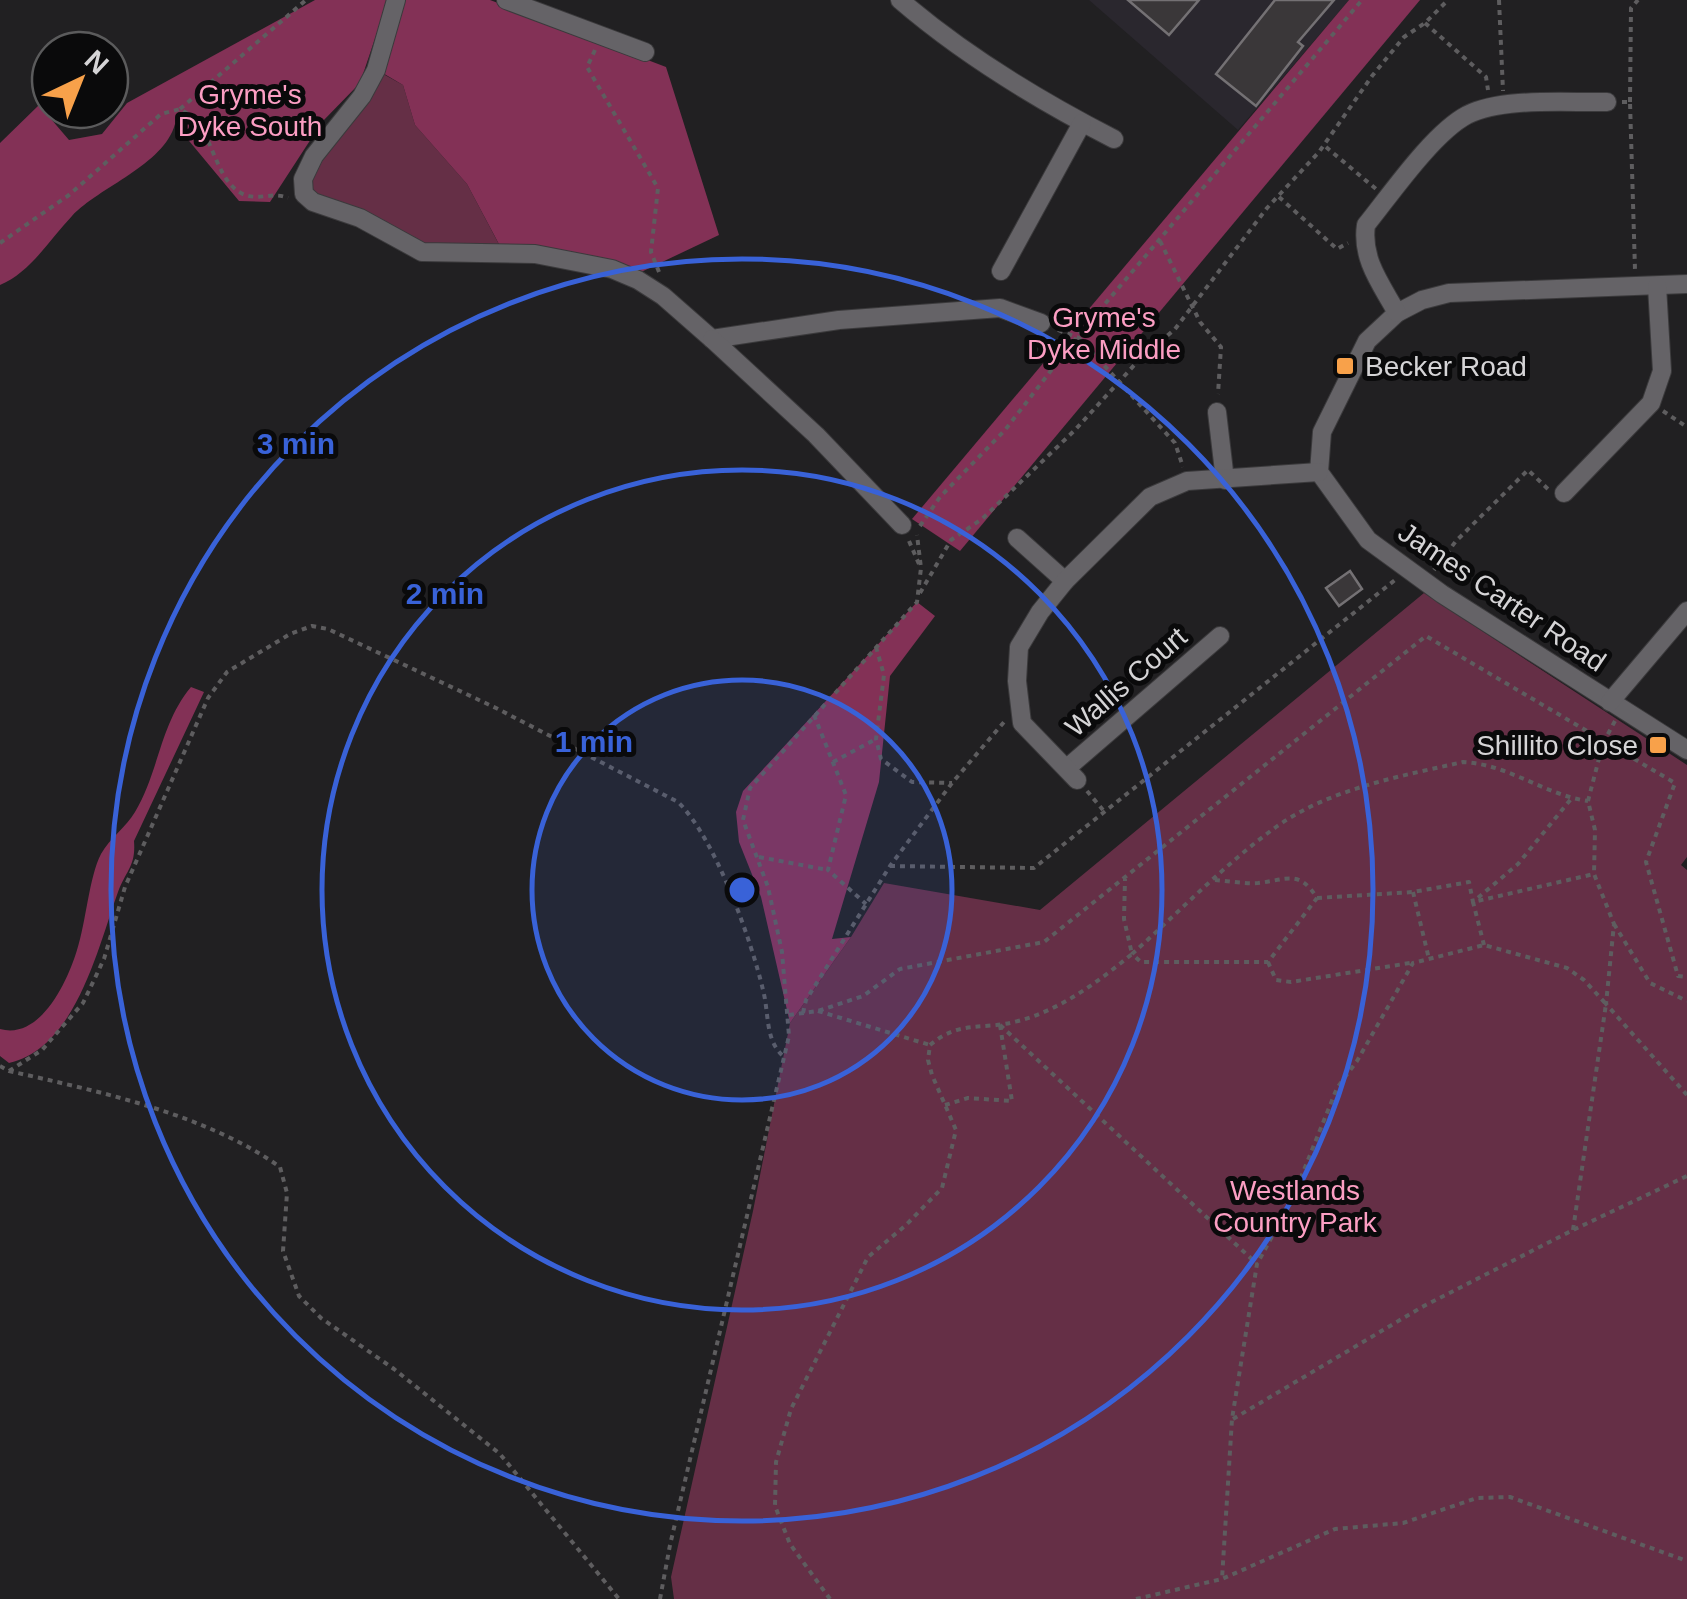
<svg xmlns="http://www.w3.org/2000/svg" width="1687" height="1599" font-family="Arial,sans-serif">
<style>
.built{fill:#2a272e}
.green{fill:#652f46}
.forest{fill:#833156}
.building{fill:#3a3739;stroke:#747174;stroke-width:2.5}
.lines{fill:none;stroke-linecap:round;stroke-linejoin:round}
.minor-casing{stroke:#3b3a3c;stroke-width:20}
.path{stroke:#5e5d5f;stroke-width:4;stroke-dasharray:5 5;stroke-linecap:butt}
.minor{stroke:#656367;stroke-width:18}
.ring{fill:none;stroke:#3962d8;stroke-width:5}
.poi-dot{fill:#f8a14a;stroke:#0a0a0b;stroke-width:4}
.labels{text-anchor:middle;dominant-baseline:central;stroke-width:10;stroke-linejoin:round;paint-order:stroke}
.park-label{font-size:28px;fill:#fc9ec3;stroke:#0a0a0b}
.poi-label{font-size:28px;fill:#d5d4d6;stroke:#0a0a0b;text-anchor:start}
.street-label{font-size:28px;fill:#d5d4d6;stroke:#0a0a0b}
.centre{fill:#3962d8;stroke:#0a0a0b;stroke-width:5}
.ring-label{font-size:30px;text-anchor:middle;font-weight:bold;fill:#3962d8;stroke:#0a0a0b;stroke-width:10;stroke-linejoin:round;paint-order:stroke}
</style>
<rect width="100%" height="100%" fill="#212022"/>
<path class="built" d="M1089,0H1349L1238,130Z"/>
<g class="green">
<path d="M376,70L403,85L415,125L467,184L503,252L448,254L304,194L314,156Z"/>
<path d="M1424,593L1687,765V857L1681,865L1687,870V1599H674L671,1577L753,1211L790,1023L851,937L884,883L1040,910Z"/>
</g>
<g class="forest">
<path d="M315,0H388L360,83L322,122L270,202L239,201L175,124C164,165 99,187 72,216C49,240 31,272 0,285V143L39,105L69,140L102,134L127,103Z"/>
<path d="M405,0H490L666,67L719,235L639,273L500,246L467,184L415,125L403,85L381,72Z"/>
<path d="M1349,0H1420L960,551L912,519Z"/>
<path d="M917,602L935,616L890,676L879,782L832,939L851,937L790,1023L761,897L739,842L736,812L743,791Z"/>
<path d="M191,687L204,692L134,841C136,866 126,870 118,892C98,947 76,1048 9,1063L0,1056V1029C40,1040 67,983 77,950C86,923 89,877 101,854C110,838 126,827 135,812C159,772 160,724 191,687Z"/>
</g>
<g class="building">
<path d="M1128,0H1199L1169,35Z"/>
<path d="M1275,0H1334L1298,42L1303,46L1256,106L1216,74Z"/>
<path d="M1350,571L1362,589L1339,606L1326,588Z"/>
</g>
<g class="lines">
<defs>
<g id="minor">
<path d="M396,0L376,70L362,96L314,156L303,179L304,194L313,202L360,218L422,252L535,254L612,269L638,280L663,296L712,339L839,320L1000,308L1041,323"/>
<path d="M506,0L645,52"/>
<path d="M900,0C965,56 1038,100 1114,139"/>
<path d="M1001,271L1082,123"/>
<path d="M1687,284L1449,293L1422,300L1397,313L1367,341L1322,432L1319,472L1368,540L1442,594L1687,750"/>
<path d="M1397,313C1381,284 1361,259 1366,225C1391,194 1433,133 1467,115C1503,97 1567,103 1607,102"/>
<path d="M712,339L816,435L902,525"/>
<path d="M1217,412L1225,480"/>
<path d="M1564,493L1651,403L1662,371L1657,286"/>
<path d="M1017,538L1065,581"/>
<path d="M1610,702L1687,611"/>
<path d="M1067,768L1220,636"/>
<path d="M1077,780L1022,723L1017,681L1019,647L1040,612L1065,581L1150,497L1187,481L1319,472"/>
</g>
</defs>
<use href="#minor" class="minor-casing"/>
<g class="path">
<path d="M1499,0L1503,91"/>
<path d="M1425,23L1486,77L1488,90"/>
<path d="M595,50L587,67L658,188L651,252L659,272"/>
<path d="M1622,102H1630L1635,270"/>
<path d="M1630,102L1631,8L1638,0"/>
<path d="M180,109L306,0"/>
<path d="M1326,147L1376,189"/>
<path d="M1279,197L1337,249L1348,243"/>
<path d="M1160,241L1200,322L1221,347L1218,394"/>
<path d="M0,243L69,195L161,114L180,109C215,127 212,177 241,193C257,202 272,191 288,198"/>
<path d="M1058,330L1079,338L1175,443L1183,467"/>
<path d="M1663,411L1687,427"/>
<path d="M920,526L940,497L1005,430L1077,337L1362,0"/>
<path d="M909,541L919,564"/>
<path d="M1434,570L1456,541L1528,470L1549,490"/>
<path d="M920,593L951,540L982,519L1075,430L1138,361L1175,329L1267,208L1319,152L1372,76L1404,37L1425,23L1448,0"/>
<path d="M876,647L884,675L876,739L881,759L912,782L952,783"/>
<path d="M814,715L846,795L828,870L866,904"/>
<path d="M1615,721L1603,743L1588,801L1595,830L1594,874L1614,924L1606,1004L1687,1095"/>
<path d="M833,762L876,739"/>
<path d="M1087,791L1103,810"/>
<path d="M759,857L828,870"/>
<path d="M890,866L1034,868L1395,580"/>
<path d="M1215,880C1229,881 1244,884 1258,883C1287,880 1299,869 1317,898L1268,962H1141L1132,954C1179,912 1225,864 1276,827C1329,789 1401,776 1463,762C1508,764 1545,795 1588,801"/>
<path d="M1413,892L1429,959"/>
<path d="M1317,898L1413,892L1469,882L1473,902L1518,864L1571,799"/>
<path d="M1614,924L1650,983L1687,1001"/>
<path d="M1484,945L1473,902L1594,874"/>
<path d="M1268,962L1276,980L1291,982L1410,963"/>
<path d="M818,1011L930,1045"/>
<path d="M803,1013L806,1000L890,866L952,783L1004,722"/>
<path d="M789,1015L818,1011L863,996L900,969L1044,942L1426,636L1675,783L1646,862L1678,976L1687,977"/>
<path d="M1000,1025L1257,1264"/>
<path d="M0,1066L9,1071C97,1091 206,1114 280,1167L287,1193L283,1251L299,1296L321,1318L394,1369L500,1454L619,1599"/>
<path d="M9,1071L42,1050L83,1003L104,959L125,887L208,698L227,672L290,634L312,626L328,629L496,708L678,802C715,838 751,939 763,990C769,1012 765,1039 782,1055"/>
<path d="M945,1105L968,1098L1012,1101L1000,1025"/>
<path d="M1573,1230L1606,1004L1584,980L1567,968L1484,945L1413,963L1357,1061L1337,1088L1291,1202L1257,1264L1232,1419L1222,1579L1335,1529L1403,1523L1477,1498L1510,1497L1687,1561"/>
<path d="M1233,1419L1422,1307L1573,1230L1687,1176"/>
<path d="M660,1599L670,1545L789,1036L782,952L768,887L743,820L750,788L917,602L921,568L917,535"/>
<path d="M830,1599L790,1544L775,1506L776,1462L791,1409L868,1257L906,1225L942,1188L956,1130L932,1075L928,1060L930,1045C961,1019 983,1031 1018,1021C1061,1010 1099,981 1132,954L1124,919L1125,879"/>
<path d="M1136,1599L1222,1579"/>
</g>
<use href="#minor" class="minor"/>
</g>
<circle cx="742" cy="890" r="210" fill="#3962d8" fill-opacity=".12"/>
<g class="ring">
<circle cx="742" cy="890" r="210"/>
<circle cx="742" cy="890" r="420"/>
<circle cx="742" cy="890" r="631"/>
</g>
<g class="poi-dot">
<rect x="1335" y="356" width="20" height="20" rx="5"/>
<rect x="1648" y="735" width="20" height="20" rx="5"/>
</g>
<g class="labels">
<g class="park-label">
<text x="250" y="94">Gryme's<tspan x="250" dy="32">Dyke South</tspan></text>
<text x="1104" y="317">Gryme's<tspan x="1104" dy="32">Dyke Middle</tspan></text>
<text x="1295" y="1190">Westlands<tspan x="1295" dy="32">Country Park</tspan></text>
</g>
<g class="poi-label">
<text x="1365" y="366">Becker Road</text>
<text x="1638" y="745" text-anchor="end">Shillito Close</text>
</g>
<g class="street-label">
<text transform="translate(1502 597) rotate(34)">James Carter Road</text>
<text transform="translate(1126 682) rotate(-41)">Wallis Court</text>
</g>
</g>
<circle cx="742" cy="890" r="15" class="centre"/>
<g class="ring-label">
<text x="296" y="454">3 min</text>
<text x="445" y="604">2 min</text>
<text x="594" y="752">1 min</text>
</g>
<g transform="translate(80 80) rotate(43)"><circle r="48" fill="#0a0a0b" stroke="#5b5b5c" stroke-width="2.5"/>
<path d="M0-8L18 38L0 25L-18 38Z" fill="#f8a14a"/>
<text y="-15" font-size="28" font-weight="bold" text-anchor="middle" fill="#d5d4d6">N</text>
</g>
</svg>
